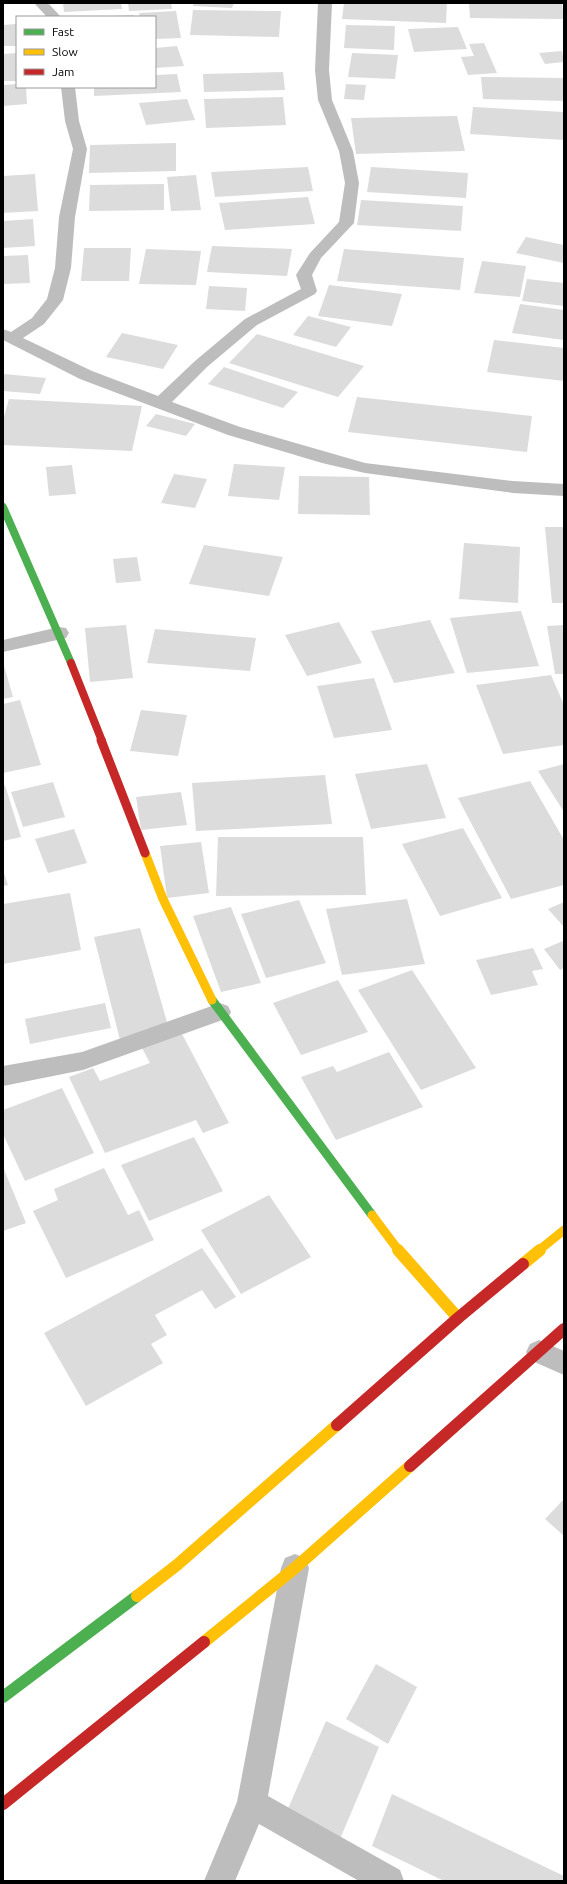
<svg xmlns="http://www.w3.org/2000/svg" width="567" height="1884" font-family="Ubuntu,sans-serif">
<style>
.building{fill:#dcdcdc}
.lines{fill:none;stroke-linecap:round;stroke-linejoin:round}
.street{fill:#bdbdbd;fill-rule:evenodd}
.fast-far2{stroke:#4caf50;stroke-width:8}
.fast-far1{stroke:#4caf50;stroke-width:9}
.fast{stroke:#4caf50;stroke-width:12}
.slow-far1{stroke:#ffc107;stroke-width:9}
.slow{stroke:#ffc107;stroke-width:12}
.jam-far2{stroke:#c62828;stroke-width:8}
.jam-far1{stroke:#c62828;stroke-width:9}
.jam{stroke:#c62828;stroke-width:12}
</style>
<rect width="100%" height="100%" fill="#fff"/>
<g class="building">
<path d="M63,3H121L122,9L64,12Z"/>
<path d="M128,3H171L172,9L129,11Z"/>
<path d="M194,3H234L232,8L193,6Z"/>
<path d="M344,3H447L446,23L342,19Z"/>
<path d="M469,3H562L564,19L470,18Z"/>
<path d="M193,10L281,11L279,37L190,35Z"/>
<path d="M176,11L181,38L155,39V17H140L139,13Z"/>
<path d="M133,15L134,17H112V16Z"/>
<path d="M16,24L17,46H3V25Z"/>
<path d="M346,25L395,26L394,50L344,48Z"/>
<path d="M458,27L467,49L414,52L408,29Z"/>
<path d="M484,43L497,73L468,75L461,57L474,56L469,44Z"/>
<path d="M177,46L184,66L155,68V48Z"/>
<path d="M562,51L564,62L545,64L539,53Z"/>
<path d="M17,53V81H3V54Z"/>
<path d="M352,53L398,55L395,79L348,77Z"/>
<path d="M283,72L285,90L204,92L203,74Z"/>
<path d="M177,74L181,92L94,96V87H155V75Z"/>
<path d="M481,77L564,78V101L483,99Z"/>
<path d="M17,84V87H26L27,104L3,106V85Z"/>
<path d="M346,84L366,85L364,100L344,99Z"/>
<path d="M283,97L286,125L206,128L204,99Z"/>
<path d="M187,99L195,120L146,125L139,103Z"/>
<path d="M473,107L564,112V140L470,134Z"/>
<path d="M457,116L465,151L356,154L351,118Z"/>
<path d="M176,143V171L89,173L90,145Z"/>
<path d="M308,167L313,191L215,197L211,172Z"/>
<path d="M371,167L468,173L466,198L367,192Z"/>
<path d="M35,174L38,211L3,213V176Z"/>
<path d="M196,175L201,210L171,211L167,177Z"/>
<path d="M164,184V210L89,211L90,185Z"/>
<path d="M308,197L315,224L225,230L219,203Z"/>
<path d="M361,200L463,206L461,231L357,225Z"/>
<path d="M33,219L35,246L3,248V221Z"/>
<path d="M526,237L564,245V263L516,253Z"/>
<path d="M212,246L292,249L287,276L207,272Z"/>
<path d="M84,248H131L129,281H81Z"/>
<path d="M146,249L201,251L196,285L139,284Z"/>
<path d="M344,249L464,258L460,290L337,281Z"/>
<path d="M28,255L30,283L3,284V256Z"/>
<path d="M482,261L526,266L520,297L474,293Z"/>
<path d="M527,279L564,283V306L522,301Z"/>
<path d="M329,285L402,294L392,326L318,316Z"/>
<path d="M209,286L247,288L245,311L206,309Z"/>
<path d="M520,304L564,310V340L512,333Z"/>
<path d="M308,316L351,327L336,347L293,335Z"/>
<path d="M122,333L178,345L163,369L106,357Z"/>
<path d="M257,334L364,366L338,397L229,363Z"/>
<path d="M494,340L564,348V381L487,372Z"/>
<path d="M224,367L298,392L283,408L208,384Z"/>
<path d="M4,374L46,378L40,394L3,391Z"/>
<path d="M357,397L532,416L527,452L348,432Z"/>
<path d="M9,399L142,406L132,451L3,445V420Z"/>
<path d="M156,414L195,424L186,436L146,426Z"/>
<path d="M234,464L285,467L279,500L228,496Z"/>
<path d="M72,465L76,494L49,496L46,467Z"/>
<path d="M174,474L207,479L195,508L161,503Z"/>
<path d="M299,476L369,477L370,515L298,514Z"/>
<path d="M545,527H564V603H552Z"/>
<path d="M464,543L520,547L518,603L459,599Z"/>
<path d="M204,545L283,557L269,596L189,584Z"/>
<path d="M137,557L141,581L116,583L113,559Z"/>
<path d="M521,611L539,666L467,673L450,618Z"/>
<path d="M430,620L455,673L394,683L371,631Z"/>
<path d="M339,622L362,663L307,676L285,635Z"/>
<path d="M126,625L133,678L90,682L85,628Z"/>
<path d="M564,625V674H555L547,626Z"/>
<path d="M155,629L256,638L250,671L147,663Z"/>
<path d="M3,662L13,697L3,699Z"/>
<path d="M551,675L564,705V745L503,754L476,685Z"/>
<path d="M374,678L392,730L334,738L317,686Z"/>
<path d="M20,700L41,765L3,773V704Z"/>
<path d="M141,710L187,715L178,756L130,751Z"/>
<path d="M427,764L446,818L371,829L355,774Z"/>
<path d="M564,764V812L538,771Z"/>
<path d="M325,775L332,824L196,831L192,783Z"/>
<path d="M530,781L564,840V885L511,899L458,798Z"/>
<path d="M53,782L65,817L23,827L11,792Z"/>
<path d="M5,785L21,837L3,841V786Z"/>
<path d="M181,792L187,825L141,830L136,797Z"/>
<path d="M463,828L502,898L440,916L402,844Z"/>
<path d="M74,829L87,863L48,873L35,839Z"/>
<path d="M218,837H363L366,895L216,896Z"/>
<path d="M201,842L209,893L167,898L160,846Z"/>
<path d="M3,870L8,885L3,886Z"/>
<path d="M70,893L81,950L3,964V904Z"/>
<path d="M407,899L425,964L342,975L326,909Z"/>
<path d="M299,900L326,963L266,978L241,914Z"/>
<path d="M564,902V927L548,909Z"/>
<path d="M231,907L261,983L221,992L193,916Z"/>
<path d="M140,928L169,1029L120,1040L94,937Z"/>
<path d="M563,941L564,968L560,970L544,949Z"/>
<path d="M533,948L543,969L532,971L538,985L491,995L476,960Z"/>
<path d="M412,970L476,1068L421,1090L358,990Z"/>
<path d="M338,980L368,1032L301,1055L273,1003Z"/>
<path d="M105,1003L111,1028L30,1044L25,1019Z"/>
<path d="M182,1034L229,1123L203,1133L196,1120L105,1153L69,1077L93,1068L100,1081L150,1063L142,1048Z"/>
<path d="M389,1052L423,1107L336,1140L301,1077L333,1066L337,1072Z"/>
<path d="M62,1088L94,1153L25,1181L3,1134V1110Z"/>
<path d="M194,1137L223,1191L149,1221L121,1165Z"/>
<path d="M3,1167L26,1223L3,1231Z"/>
<path d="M104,1168L128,1215L139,1210L154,1240L66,1278L33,1211L58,1200L54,1189Z"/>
<path d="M269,1195L311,1257L241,1294L201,1230Z"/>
<path d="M202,1248L236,1297L215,1309L202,1290L155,1315L167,1335L151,1344L163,1363L86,1406L44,1333Z"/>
<path d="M564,1499V1536L545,1519Z"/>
<path d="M376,1664L417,1687L388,1744L346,1719Z"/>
<path d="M326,1721L379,1747L340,1839L287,1811Z"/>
<path d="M392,1794L564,1876V1881H444L372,1846Z"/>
</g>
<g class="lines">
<g class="street">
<path d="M34,3H48L61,17H47Z"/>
<path d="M318,3H332L329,70L332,100L353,151L359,183L354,223L321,258L312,275L317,291L315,294L257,325L207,367L172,402L240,427L365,463L513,481L564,484V496L513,493L365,473L322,463L228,435L80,379L3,340V329L11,332L32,318L47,299L55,268L59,217L73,149L65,121L61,87H75L79,121L87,149L75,217L71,268L63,300L44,324L23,338L92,371L158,396L195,361L245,319L301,289L296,275L310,253L339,222L345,183L339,151L318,100L315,70Z"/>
<path d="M59,627L66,628L69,633L66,638L3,652V640Z"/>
<path d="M220,1003L228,1006L231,1012L228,1018L83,1070L3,1086V1066L82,1052Z"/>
<path d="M539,1340L564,1351V1375L530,1360L526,1352L530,1344Z"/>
<path d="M295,1554L305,1558L309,1568L268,1796L400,1870L404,1881H359L259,1824L235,1881H204L237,1802L281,1568L285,1558Z"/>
</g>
<path class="fast-far2" d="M3,507L71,663"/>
<path class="fast-far1" d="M212,1000L372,1215"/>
<path class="fast" d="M3,1697L137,1596"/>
<g class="slow-far1">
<path d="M145,853L163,899L212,1000"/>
<path d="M372,1215L399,1251"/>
<path d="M538,1251L564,1230"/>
</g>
<g class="slow">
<path d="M398,1250L458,1318"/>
<path d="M523,1264L540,1250"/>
<path d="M137,1596L177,1565L337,1425"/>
<path d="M204,1642L295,1568L410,1466"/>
</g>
<path class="jam-far2" d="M71,663L102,741"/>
<path class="jam-far1" d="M101,740L145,853"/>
<g class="jam">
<path d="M337,1425L458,1318L523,1264"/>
<path d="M410,1466L564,1329"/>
<path d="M3,1804L204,1642"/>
</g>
</g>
<rect width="567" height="1884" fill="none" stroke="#000000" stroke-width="8"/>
<rect x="16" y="16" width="140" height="72" fill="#ffffff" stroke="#999999"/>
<rect x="24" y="29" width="20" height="6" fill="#4caf50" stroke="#999999"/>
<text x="52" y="36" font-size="12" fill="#000000">Fast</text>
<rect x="24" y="49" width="20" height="6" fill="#ffc107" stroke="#999999"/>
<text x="52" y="56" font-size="12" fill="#000000">Slow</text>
<rect x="24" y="69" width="20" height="6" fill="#c62828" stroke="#999999"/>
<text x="52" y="76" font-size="12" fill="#000000">Jam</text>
</svg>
